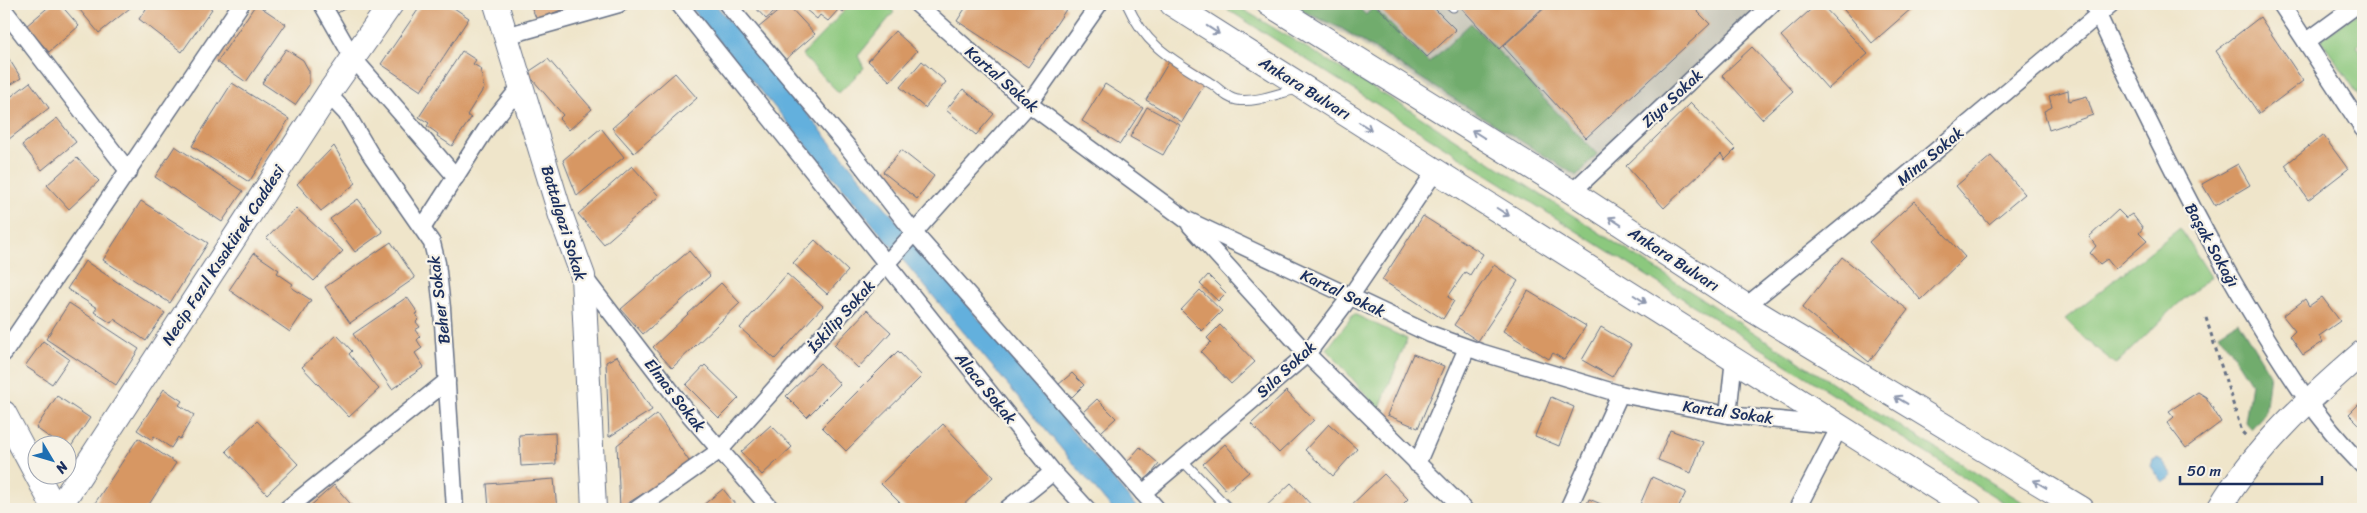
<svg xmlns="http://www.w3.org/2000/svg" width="2367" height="513" font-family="Sriracha,sans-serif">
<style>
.industrial{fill:#c6c5b8}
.green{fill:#8cc87e;stroke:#547c6e}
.forest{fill:#71ac6d;stroke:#466e66}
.water{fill:#64b0dd;stroke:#40709e}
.building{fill:#d79763}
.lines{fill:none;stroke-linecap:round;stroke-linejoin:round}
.lane-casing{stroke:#656f84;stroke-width:11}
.street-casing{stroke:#656f84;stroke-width:19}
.secondary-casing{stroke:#656f84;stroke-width:26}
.path{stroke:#656f84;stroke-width:3;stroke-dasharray:4 4;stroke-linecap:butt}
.lane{stroke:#fff;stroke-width:9}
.street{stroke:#fff;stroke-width:16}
.secondary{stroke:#fff;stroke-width:24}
.oneway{stroke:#8d97ae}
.labels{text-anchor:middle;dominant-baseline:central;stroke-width:4.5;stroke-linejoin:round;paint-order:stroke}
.street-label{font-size:16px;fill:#1b2f5e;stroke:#f7f3e8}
</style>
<rect width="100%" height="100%" fill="#f7f3e8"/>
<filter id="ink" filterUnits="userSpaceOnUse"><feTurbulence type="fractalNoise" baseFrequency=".02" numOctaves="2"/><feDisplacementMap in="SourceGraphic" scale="10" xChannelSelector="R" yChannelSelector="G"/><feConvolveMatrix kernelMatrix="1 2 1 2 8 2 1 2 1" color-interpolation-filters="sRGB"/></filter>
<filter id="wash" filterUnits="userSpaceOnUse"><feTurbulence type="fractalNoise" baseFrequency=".0096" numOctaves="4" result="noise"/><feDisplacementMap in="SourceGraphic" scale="20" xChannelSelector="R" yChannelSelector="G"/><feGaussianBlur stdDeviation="1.12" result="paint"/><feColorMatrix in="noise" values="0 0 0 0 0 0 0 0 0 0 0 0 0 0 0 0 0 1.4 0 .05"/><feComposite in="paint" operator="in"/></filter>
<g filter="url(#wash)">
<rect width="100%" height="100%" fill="#efe5ca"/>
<path class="industrial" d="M1280,4H1763L1576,181L1345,34Z"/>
<g class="green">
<path d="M851,4H885L894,12L858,56L864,68L839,93L802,55Z"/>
<path d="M1219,4H1234L1408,109L1874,410L2034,509H2014Z"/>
<path d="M2363,9V41L2357,46L2363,54V102L2321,39Z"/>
<path d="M2180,228L2211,277L2178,304L2116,364L2086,340L2065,319Z"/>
<path d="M1354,314L1407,339L1379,410L1327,349Z"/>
</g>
<g class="forest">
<path d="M1286,4H1355L1366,15L1373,7L1429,63L1471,23L1597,154L1577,176L1341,28Z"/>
<path d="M2238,321L2270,374L2265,413L2251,429L2245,422L2251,383L2219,333Z"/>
</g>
<g class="water">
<path d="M688,4H715L1138,509H1112Z"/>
<path d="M2157,458L2161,460L2173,476L2163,483L2151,466L2153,460Z"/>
</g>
<g id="blocks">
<g class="building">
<path d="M52,4H60L79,26L49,52L26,26Z"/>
<path d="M75,4H135L99,33Z"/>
<path d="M153,4H204L212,9L182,52L139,19L148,6L151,8Z"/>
<path d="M256,4L286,24L246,82L217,62Z"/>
<path d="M327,4H353L334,15Z"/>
<path d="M422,4H448L469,18L421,91L381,64Z"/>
<path d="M530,4H575L537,20Z"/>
<path d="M752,4H784L766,19Z"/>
<path d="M787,4L815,34L785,60L758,28Z"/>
<path d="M799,4H851L843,12L839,9L828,21L820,15L817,19Z"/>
<path d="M968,4H1061L1067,8L1028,67L957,21Z"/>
<path d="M1375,4H1430L1456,30L1427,57Z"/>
<path d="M1458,4H1547L1499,49Z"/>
<path d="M1549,4H1690L1710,24L1586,138L1503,46Z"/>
<path d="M1817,4H1821L1868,54L1828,89L1781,36Z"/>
<path d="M1839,4H1908L1912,8L1872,43Z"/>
<path d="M2260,17L2303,81L2259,114L2216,51Z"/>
<path d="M895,31L917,51L890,81L868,61Z"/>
<path d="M1752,47L1793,91L1762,119L1722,75Z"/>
<path d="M286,49L303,60L309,71V85L295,105L262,83Z"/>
<path d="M4,51L21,78L4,89Z"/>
<path d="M462,51L476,60L473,64L480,68L484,88L467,115L471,118L452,146L437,136L438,134L427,126L429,123L419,117Z"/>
<path d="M548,59L592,109L569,130L559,119L563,115L527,73Z"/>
<path d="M1170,60L1206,82L1182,122L1146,100Z"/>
<path d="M922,61L946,82L925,108L900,87Z"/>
<path d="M675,73L697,98L634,153L612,128Z"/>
<path d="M30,82L49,108L4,143V102Z"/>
<path d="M232,83L289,119L249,182L192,146Z"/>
<path d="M1105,84L1143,108L1120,144L1082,121Z"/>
<path d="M963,89L994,114L976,135L946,110Z"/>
<path d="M2068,90L2069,101L2087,96L2093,115L2049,130L2044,111L2052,107L2049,96Z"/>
<path d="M1691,103L1736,149L1725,160L1721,154L1664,208L1626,166Z"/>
<path d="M1147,107L1180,125L1163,155L1130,137Z"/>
<path d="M57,118L76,142L42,170L22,145Z"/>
<path d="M601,128L624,157L577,196L563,160Z"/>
<path d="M2323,135L2348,169L2308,200L2285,165Z"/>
<path d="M175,146L243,191L222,222L155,177Z"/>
<path d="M334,146L356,183L321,211L297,184Z"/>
<path d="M901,150L934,176L917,199L883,172Z"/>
<path d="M1991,156L2025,194L1989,224L1956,186Z"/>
<path d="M77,158L99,181L69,209L47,185Z"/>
<path d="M2238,164L2250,185L2215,206L2202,184Z"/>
<path d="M632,166L659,196L604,244L578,214Z"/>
<path d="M358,199L383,232L355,252L330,219Z"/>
<path d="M141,201L208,243L170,303L103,260Z"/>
<path d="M1914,201L1965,257L1921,300L1869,242Z"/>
<path d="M296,208L343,251L314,281L267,238Z"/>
<path d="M2118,210L2126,218L2132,214L2143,228L2139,233L2147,241L2115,269L2107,259L2100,264L2090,253L2096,246L2089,237Z"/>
<path d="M1423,216L1483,254L1470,275L1465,272L1448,297L1454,301L1443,319L1382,280Z"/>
<path d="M815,240L848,271L827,294L793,263Z"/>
<path d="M391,242L415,278L350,323L325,287Z"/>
<path d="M689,251L710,276L643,334L621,309Z"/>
<path d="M254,253L279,270L277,273L293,284L291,287L311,300L290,332L229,290Z"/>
<path d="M1842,257L1908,310L1869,362L1802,308Z"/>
<path d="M85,261L165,313L146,341L114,319L111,323L94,312L97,308L67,289Z"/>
<path d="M1494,265L1518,281L1478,341L1454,325Z"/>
<path d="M787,274L823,306L775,359L740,328Z"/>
<path d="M1208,275L1226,293L1218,301L1200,284Z"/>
<path d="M721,283L740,303L672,368L653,347Z"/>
<path d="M1200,290L1222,311L1202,331L1181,310Z"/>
<path d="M1528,291L1586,326L1564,360L1553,353L1549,359L1503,331Z"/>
<path d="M407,297L418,313L416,314L419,319L416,322L420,327L415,330L420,337L417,340L422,348L415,353L424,367L392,389L353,334Z"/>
<path d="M2322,297L2340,321L2319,336L2323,342L2303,355L2290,336L2295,331L2283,316L2305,299L2309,306Z"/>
<path d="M69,303L139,349L116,385L46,339Z"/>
<path d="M867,310L891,332L858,368L834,345Z"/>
<path d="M1220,325L1255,362L1231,384L1201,352L1211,342L1207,338Z"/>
<path d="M1601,327L1631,345L1612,377L1582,360Z"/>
<path d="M337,335L352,351L349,354L358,365L379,389L349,417L302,367Z"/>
<path d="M43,341L69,359L52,384L25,366Z"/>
<path d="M898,351L922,376L846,451L822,427Z"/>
<path d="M1413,354L1444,366L1418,428L1387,415Z"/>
<path d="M617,356L652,410L609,437L606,362Z"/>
<path d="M820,363L840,384L807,417L786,396Z"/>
<path d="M705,365L739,398L719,418L686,385Z"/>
<path d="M1072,373L1084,385L1072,397L1058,385Z"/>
<path d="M164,389L182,401L179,405L194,415L180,439L178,437L171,448L154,436L152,440L137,430Z"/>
<path d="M1286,391L1314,420L1279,453L1251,424Z"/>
<path d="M2198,392L2206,397L2221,422L2186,448L2167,423L2174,417L2169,411Z"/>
<path d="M57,396L90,418L68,451V446H62L36,428Z"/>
<path d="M1551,397L1574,407L1559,446L1535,436Z"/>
<path d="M1097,399L1116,418L1101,432L1082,413Z"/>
<path d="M2363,400V428L2349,414Z"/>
<path d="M657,414L691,464L620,508L617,445Z"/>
<path d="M257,421L298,464L267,494L226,451Z"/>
<path d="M943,424L993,477L959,509H906L881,484Z"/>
<path d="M1329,424L1357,449L1333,476L1305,450Z"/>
<path d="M771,425L792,447L762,475L741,452Z"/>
<path d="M1670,430L1703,442L1691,473L1658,460Z"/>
<path d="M555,433L556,464L521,466L519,435Z"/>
<path d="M138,438L176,463L146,509H91Z"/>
<path d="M1225,444L1249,472L1227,491L1203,464Z"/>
<path d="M1140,447L1159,464L1146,481L1127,462Z"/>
<path d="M1384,474L1408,499L1398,509H1347Z"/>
<path d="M1652,477L1686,492L1678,509H1638Z"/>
<path d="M554,479L557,509H489L487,484Z"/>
<path d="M1291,483L1315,509H1263Z"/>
<path d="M334,485L355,509H307Z"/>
<path d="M723,489L739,509H698Z"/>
<path d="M1589,499L1613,509H1585Z"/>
</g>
</g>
</g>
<g filter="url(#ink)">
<use href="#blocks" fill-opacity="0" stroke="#656f84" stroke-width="1"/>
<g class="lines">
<defs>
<g id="lane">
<path d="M1127,4C1146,47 1173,60 1212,84C1221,90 1226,98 1237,100C1255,103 1279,93 1297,89"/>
<path d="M1450,4L1453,7"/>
<path d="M1182,460L1229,509"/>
</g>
<g id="street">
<path d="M322,4L353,58L456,177"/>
<path d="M679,4L1053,472L1087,509"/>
<path d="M727,4L847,146L915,234L1157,509"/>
<path d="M917,4L1029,104L1185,219L1430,334L1480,352L1620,394L1728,415L1840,426L1797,509"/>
<path d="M2093,4C2140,106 2189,207 2246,304C2281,362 2315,418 2363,466"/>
<path d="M2281,4L2363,129"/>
<path d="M4,10L129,172"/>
<path d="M506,36L619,4"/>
<path d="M2306,42L2358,4"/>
<path d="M328,94L346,113L371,155L432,243L437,263L442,308L455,509"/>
<path d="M1572,192L1772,4"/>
<path d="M1190,225L1307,354L1464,509"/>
<path d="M423,227L487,128L521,86"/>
<path d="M583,276L688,413L771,509"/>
<path d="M1746,306L1900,181L2111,4"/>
<path d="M4,353L241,4"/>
<path d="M1728,415L1734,358"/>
<path d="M1417,464L1467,348"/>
<path d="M1143,493L1307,354L1350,297L1436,170"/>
<path d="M287,509L447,381"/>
<path d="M637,509L719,451L1029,104L1099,4"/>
<path d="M1007,509L1053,472"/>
<path d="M1568,509L1620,394"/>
</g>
<g id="secondary">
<path d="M496,4L561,216L583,276L594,509"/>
<path d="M1172,4L1970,509"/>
<path d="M1269,4L1572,192L1746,306L2082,509"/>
<path d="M4,413L55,509"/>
<path d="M58,509L328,94L391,4"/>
<path d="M2219,509C2255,448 2310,398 2363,352"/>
</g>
</defs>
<use href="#lane" class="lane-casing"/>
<use href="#street" class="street-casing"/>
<use href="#secondary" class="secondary-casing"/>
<path class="path" d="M2206,318L2242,432L2246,436"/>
<use href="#lane" class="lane"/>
<use href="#street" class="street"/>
<use href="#secondary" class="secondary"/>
</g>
<defs><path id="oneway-shaft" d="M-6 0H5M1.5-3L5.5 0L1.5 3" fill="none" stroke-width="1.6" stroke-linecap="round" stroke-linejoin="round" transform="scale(1.25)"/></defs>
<g class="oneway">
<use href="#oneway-shaft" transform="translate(1213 30) rotate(33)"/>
<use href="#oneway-shaft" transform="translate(1365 126) rotate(32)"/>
<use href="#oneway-shaft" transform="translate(1478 134) rotate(-148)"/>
<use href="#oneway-shaft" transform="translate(1503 212) rotate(32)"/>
<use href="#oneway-shaft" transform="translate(1615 221) rotate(-147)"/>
<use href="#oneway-shaft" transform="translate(1640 299) rotate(32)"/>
<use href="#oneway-shaft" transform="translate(1901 400) rotate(-149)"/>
<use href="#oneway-shaft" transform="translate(2040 484) rotate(-149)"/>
</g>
</g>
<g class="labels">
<g class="street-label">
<text transform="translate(1002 79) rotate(41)">Kartal Sokak</text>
<text transform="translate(1305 88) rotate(32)">Ankara Bulvarı</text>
<text transform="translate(1672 98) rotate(-43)">Ziya Sokak</text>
<text transform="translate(1930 156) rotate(-40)">Mina Sokak</text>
<text transform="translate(564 223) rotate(73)">Battalgazi Sokak</text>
<text transform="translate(2212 245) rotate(61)">Başak Sokağı</text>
<text transform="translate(223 255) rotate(-57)">Necip Fazıl Kısakürek Caddesi</text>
<text transform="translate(1674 259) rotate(33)">Ankara Bulvarı</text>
<text transform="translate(1343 293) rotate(25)">Kartal Sokak</text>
<text transform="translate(439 300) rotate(-97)">Beher Sokak</text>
<text transform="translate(841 316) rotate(-48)">İskilip Sokak</text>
<text transform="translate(1286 369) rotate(-43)">Sıla Sokak</text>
<text transform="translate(986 388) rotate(51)">Alaca Sokak</text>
<text transform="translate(675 395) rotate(52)">Elmas Sokak</text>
<text transform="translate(1728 412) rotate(8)">Kartal Sokak</text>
</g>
</g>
<rect width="2367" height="513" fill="none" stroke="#f7f3e8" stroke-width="20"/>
<g transform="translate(52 460) rotate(128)"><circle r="24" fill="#f7f3e8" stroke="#9fa5b1"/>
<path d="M0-4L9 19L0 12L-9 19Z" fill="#1f6fb2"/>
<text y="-8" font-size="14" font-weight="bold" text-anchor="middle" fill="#1b2f5e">N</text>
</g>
<path d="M2180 476v8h142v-8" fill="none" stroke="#1b2f5e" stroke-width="2.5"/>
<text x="2187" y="476" font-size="15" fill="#1b2f5e" stroke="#f7f3e8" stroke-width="4" paint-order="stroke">50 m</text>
</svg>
